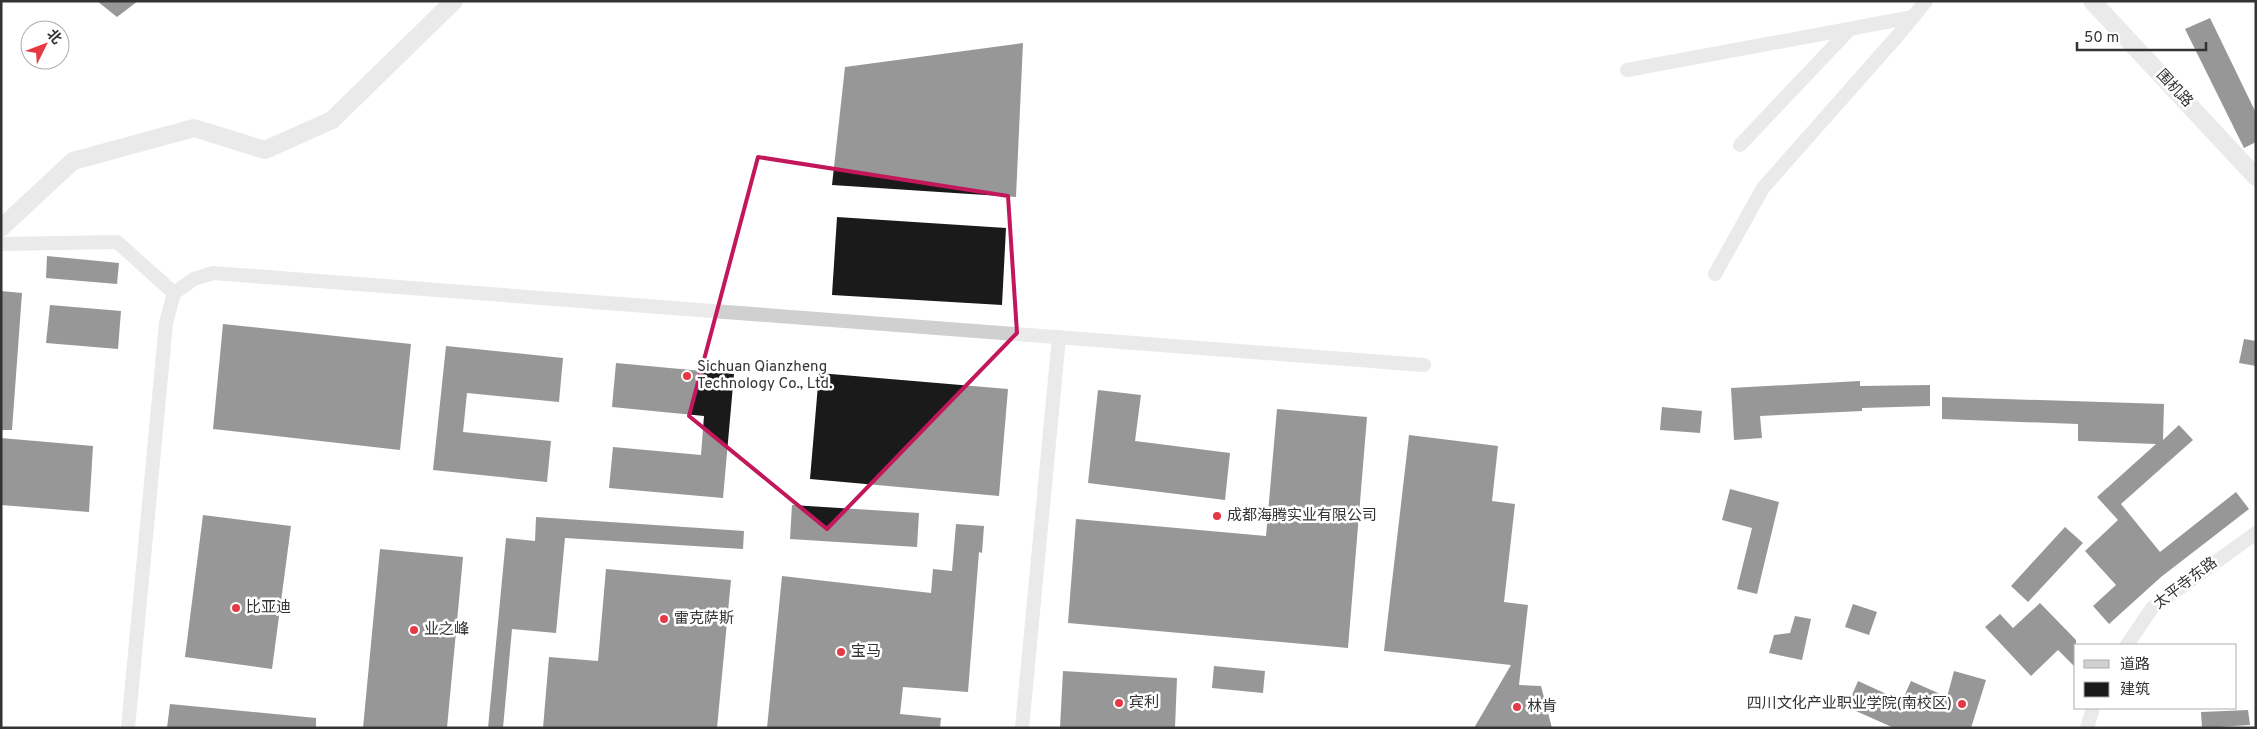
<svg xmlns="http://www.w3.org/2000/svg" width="2257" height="729" font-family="Overpass,'Noto Sans SC',sans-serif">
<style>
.building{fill:#1a1a1a}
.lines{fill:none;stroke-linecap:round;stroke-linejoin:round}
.minor{stroke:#d0d0d0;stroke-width:14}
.tertiary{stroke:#d0d0d0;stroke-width:18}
.marked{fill:none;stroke:#c2185b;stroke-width:4;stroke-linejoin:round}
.poi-dot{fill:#e63946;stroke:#fff;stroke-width:2}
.labels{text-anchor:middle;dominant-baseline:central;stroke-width:5;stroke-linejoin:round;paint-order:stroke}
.street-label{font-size:15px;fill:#333;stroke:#fff}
.poi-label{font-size:15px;fill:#333;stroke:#fff;text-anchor:start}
</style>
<rect width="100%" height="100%" fill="#fff"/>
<g class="building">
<path d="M97,1H138L117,17Z"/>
<path d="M2210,18L2256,113V142L2244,148L2185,29Z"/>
<path d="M1023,43L1016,197L832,185L845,67Z"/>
<path d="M837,217L1006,228L1002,305L832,295Z"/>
<path d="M47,256L119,263L117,284L46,278Z"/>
<path d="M1,291L22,293L12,430H1Z"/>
<path d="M50,305L121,311L118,349L46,343Z"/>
<path d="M223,324L411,344L400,450L213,429Z"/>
<path d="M2244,339L2256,341V366L2239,363Z"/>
<path d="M446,346L563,358L559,402L467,393L463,432L551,441L547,482L433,470Z"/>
<path d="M616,363L734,374L723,498L609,488L613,447L701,455L704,416L612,407Z"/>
<path d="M819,373L1008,389L999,496L810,479Z"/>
<path d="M1860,381V386L1930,385V406L1862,408V411L1760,416L1762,438L1734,440L1731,388Z"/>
<path d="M1098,390L1141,395L1135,441L1230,453L1225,500L1088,483Z"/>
<path d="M1942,397L2164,404L2163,440L2179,425L2193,440L2121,504L2160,552L2236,492L2249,509L2161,577L2109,624L2093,606L2116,585L2085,551L2118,520L2097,497L2156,444L2078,441V424L1942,419Z"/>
<path d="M1662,407L1702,411L1700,433L1660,430Z"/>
<path d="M1277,409L1367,417L1348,648L1068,623L1076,519L1266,536Z"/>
<path d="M1409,435L1498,446L1492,501L1515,504L1504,602L1528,605L1519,685L1541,686L1552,728H1474L1511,665L1384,651Z"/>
<path d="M1,438L93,446L89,512L1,505Z"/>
<path d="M1730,489L1779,502L1757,594L1737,589L1752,528L1722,520Z"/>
<path d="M792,505L919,513L917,547L790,539Z"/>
<path d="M203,515L291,526L272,669L185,657Z"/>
<path d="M536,517L744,531L743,549L565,538L556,633L512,629L503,728H488L506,538L535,541Z"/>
<path d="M956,524L984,526L982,553L979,552L968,692L903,687L900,714L941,718L940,728H767L782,576L931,593L933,569L952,571Z"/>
<path d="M2065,527L2083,543L2028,602L2011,586Z"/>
<path d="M380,549L463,557L447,728H363Z"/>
<path d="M606,569L731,580L717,728H543L549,657L598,661Z"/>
<path d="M2040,603L2076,640V668L2058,650L2031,676L1985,627L2000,614L2013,628Z"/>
<path d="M1853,604L1877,612L1869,635L1845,627Z"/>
<path d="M1795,616L1811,619L1802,660L1769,653L1774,635L1790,633Z"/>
<path d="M1214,666L1265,671L1263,693L1212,688Z"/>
<path d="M1063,671L1177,678L1175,728H1060Z"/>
<path d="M1954,671L1986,680L1971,728H1894L1847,707L1858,681L1902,701L1911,681L1947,697Z"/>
<path d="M170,704L316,718V728H167Z"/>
<path d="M2248,710L2250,725L2202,728L2201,712Z"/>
</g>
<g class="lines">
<g class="minor">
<path d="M1627,70L1913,17"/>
<path d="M1740,145L1850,29"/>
<path d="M1,244L117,242L174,293"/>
<path d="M1715,274L1763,188L1900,33L1926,1"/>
<path d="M2127,645L2152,608L2256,533"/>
<path d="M128,728L166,323L174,293L194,279L213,273L1424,365"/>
<path d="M1022,728L1059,337"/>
<path d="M2087,728L2093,708"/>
</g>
<g class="tertiary">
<path d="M2092,1L2256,177"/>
<path d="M1,228L73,161L194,128L265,150L332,120L454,1"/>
</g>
</g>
<path d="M0 0H2257V729H0ZM758,157L1008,196L1017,333L827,529L689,416Z" fill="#fff" fill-opacity=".55" fill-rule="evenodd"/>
<path class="marked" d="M758,157L1008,196L1017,333L827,529L689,416Z"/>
<g class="poi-dot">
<circle cx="687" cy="376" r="5"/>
<circle cx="1217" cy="516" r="5"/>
<circle cx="236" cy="608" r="5"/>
<circle cx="664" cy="619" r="5"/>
<circle cx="414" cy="630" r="5"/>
<circle cx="841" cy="652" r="5"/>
<circle cx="1119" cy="703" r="5"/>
<circle cx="1962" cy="704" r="5"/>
<circle cx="1517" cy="707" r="5"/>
</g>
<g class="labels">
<g class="street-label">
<text transform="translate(2174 89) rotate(47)">围机路</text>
<text transform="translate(2186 584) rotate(-37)">太平寺东路</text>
</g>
<g class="poi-label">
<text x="697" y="367">Sichuan Qianzheng<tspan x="697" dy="17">Technology Co., Ltd.</tspan></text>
<text x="1227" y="516">成都海腾实业有限公司</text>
<text x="246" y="608">比亚迪</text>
<text x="674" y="619">雷克萨斯</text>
<text x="424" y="630">业之峰</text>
<text x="851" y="652">宝马</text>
<text x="1129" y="703">宾利</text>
<text x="1952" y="704" text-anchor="end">四川文化产业职业学院(南校区)</text>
<text x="1527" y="707">林肯</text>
</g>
</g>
<rect width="2257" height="729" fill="none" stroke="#333333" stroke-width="5"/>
<rect x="2074" y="644" width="162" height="65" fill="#ffffff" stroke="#adadad"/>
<rect x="2084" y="660" width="25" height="8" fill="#d0d0d0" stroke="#adadad"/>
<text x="2120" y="669" font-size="15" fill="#333333">道路</text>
<rect x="2084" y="682" width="25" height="15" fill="#1a1a1a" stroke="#adadad"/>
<text x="2120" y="694" font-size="15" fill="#333333">建筑</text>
<g transform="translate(45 45) rotate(48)"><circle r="24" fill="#ffffff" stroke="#adadad"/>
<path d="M0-4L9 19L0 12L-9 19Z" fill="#e63946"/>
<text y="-8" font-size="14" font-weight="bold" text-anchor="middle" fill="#333333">北</text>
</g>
<path d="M2077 42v8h129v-8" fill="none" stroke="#333333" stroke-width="2.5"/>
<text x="2084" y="42" font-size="15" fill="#333333" stroke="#ffffff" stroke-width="4" paint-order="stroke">50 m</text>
</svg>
